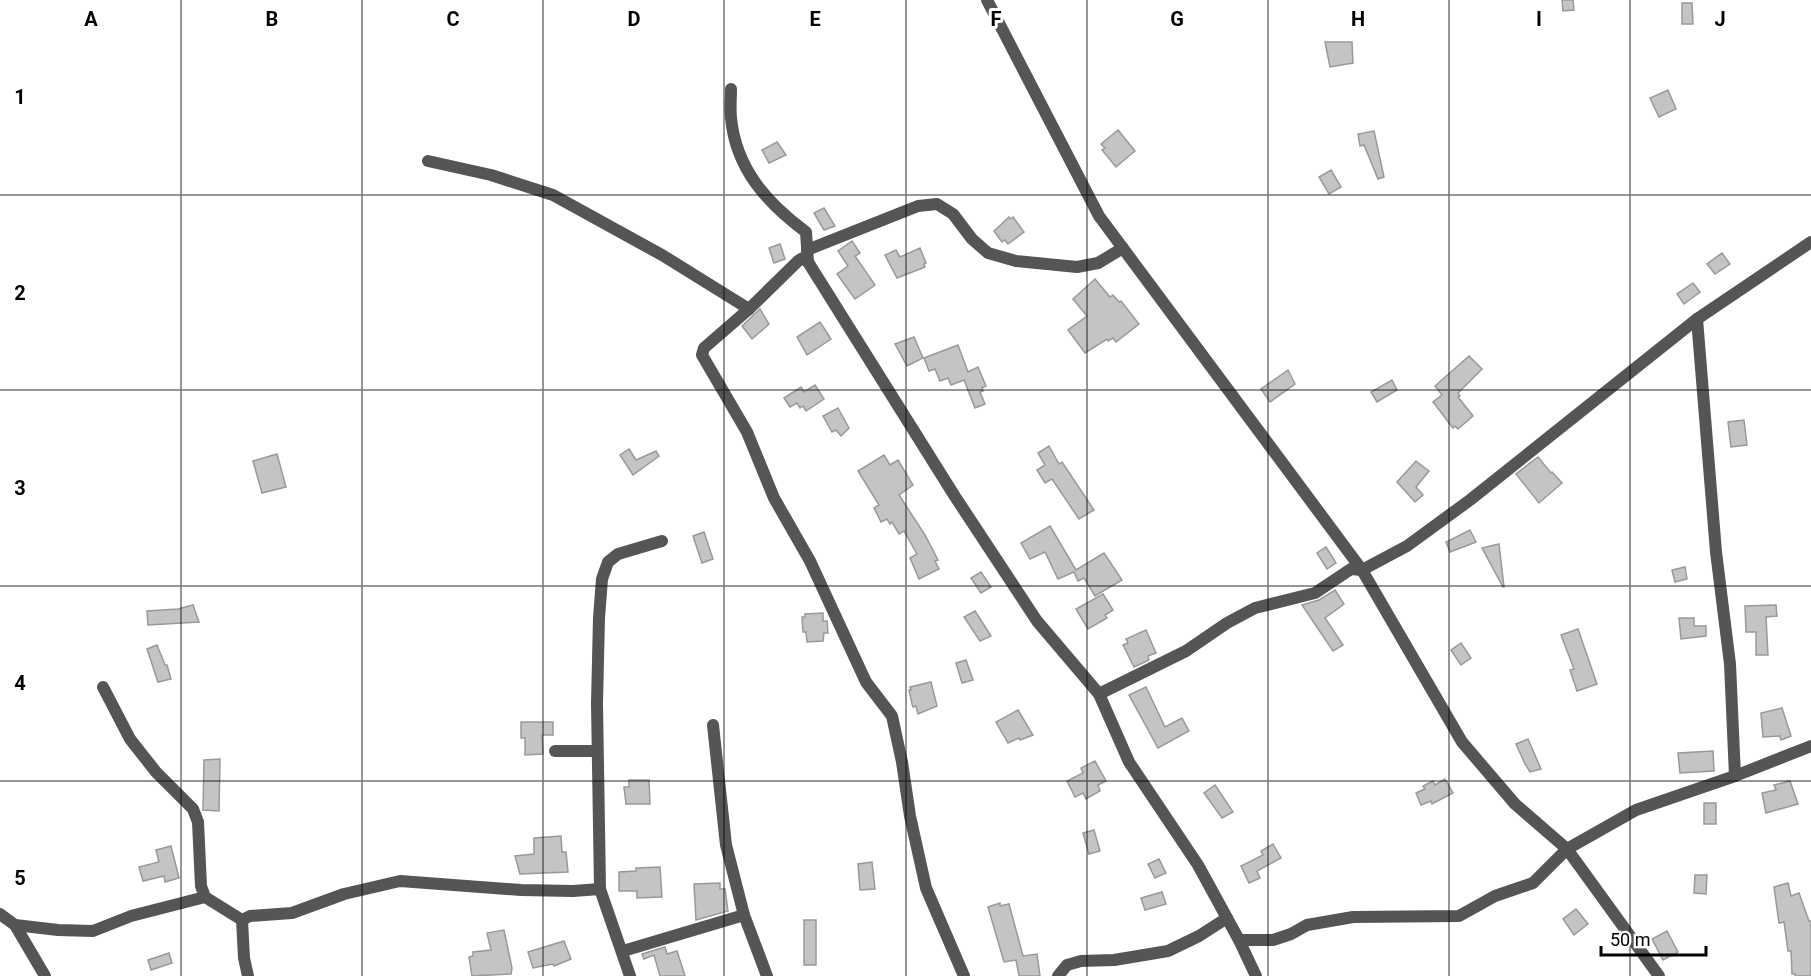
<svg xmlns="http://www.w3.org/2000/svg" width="1811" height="976" font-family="Roboto,sans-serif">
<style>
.building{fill:#c4c4c4;stroke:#999;stroke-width:1.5}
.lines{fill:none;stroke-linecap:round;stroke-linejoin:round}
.minor{stroke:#555;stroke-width:12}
.grid{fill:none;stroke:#000;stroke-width:1.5;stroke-opacity:0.55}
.grid-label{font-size:20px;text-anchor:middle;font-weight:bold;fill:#000;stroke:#fff;stroke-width:6;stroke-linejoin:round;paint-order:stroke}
</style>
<rect width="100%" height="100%" fill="#fff"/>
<g class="building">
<path d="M1562,0H1573L1574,10L1563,11Z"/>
<path d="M1682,3H1692L1693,24H1682Z"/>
<path d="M1325,42H1352L1353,63L1330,67Z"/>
<path d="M1668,90L1676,109L1659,117L1650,98Z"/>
<path d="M1118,130L1135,151L1116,167L1102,150L1105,148L1101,144Z"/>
<path d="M1374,131L1384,177L1378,179L1364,145L1360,146L1358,134Z"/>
<path d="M777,142L786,155L769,163L762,150Z"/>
<path d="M1331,170L1341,187L1329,194L1319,177Z"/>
<path d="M824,208L835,226L824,230L814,213Z"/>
<path d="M1009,217L1010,219L1013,217L1024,232L1008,244L1005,240L1002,242L994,231Z"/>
<path d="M852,241L860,253L855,256L875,285L855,299L837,274L848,266L838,251Z"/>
<path d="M780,244L785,259L774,263L769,248Z"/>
<path d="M920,248L926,263L924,264L925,267L897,278L885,255L896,250L900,257Z"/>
<path d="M1722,253L1730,264L1715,274L1707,264Z"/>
<path d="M1095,279L1110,297L1113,295L1119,302L1121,301L1139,324L1116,342L1113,338L1108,341L1107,339L1085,353L1068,330L1087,316L1073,299Z"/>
<path d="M1693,283L1700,292L1684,304L1677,294Z"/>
<path d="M760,309L769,324L752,339L742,326Z"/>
<path d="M820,322L831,339L807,355L797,337Z"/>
<path d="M914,337L923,358L907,366L895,344Z"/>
<path d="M958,345L968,372L978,367L986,386L982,388L983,391L980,392L985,404L975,408L964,380L951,385L948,378L940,381L935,369L929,371L924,358Z"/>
<path d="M1469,356L1482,369L1458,393L1460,396L1458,397L1473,416L1458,429L1455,426L1453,428L1433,402L1442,395L1435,386Z"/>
<path d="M1288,370L1295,384L1270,402L1261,389Z"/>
<path d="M1392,380L1397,390L1377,402L1371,392Z"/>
<path d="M815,385L824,399L806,411L803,406L800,408L797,403L790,407L784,398L801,387L804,392Z"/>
<path d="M838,408L849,428L841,436L836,430L832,432L823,416Z"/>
<path d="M1744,420L1747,445L1731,447L1728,422Z"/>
<path d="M1049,446L1059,464L1062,462L1094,510L1079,519L1052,479L1045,483L1037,470L1045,465L1038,453Z"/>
<path d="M629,449L636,460L656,451L659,456L633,475L620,455Z"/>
<path d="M277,454L286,487L262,493L253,461Z"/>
<path d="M884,455L890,465L898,460L913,485L899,495L925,535L938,560L935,561L939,569L919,579L910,558L917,554L904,531L899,534L892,522L890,524L887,519L881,522L874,508L879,505L858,471Z"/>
<path d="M1538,457L1551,473L1552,472L1562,483L1539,503L1516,474Z"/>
<path d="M1416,461L1429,471L1416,487L1423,495L1415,502L1397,482Z"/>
<path d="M1050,526L1076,570L1104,553L1122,580L1095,596L1084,578L1078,581L1074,572L1058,579L1045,552L1030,559L1021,543Z"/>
<path d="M1470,530L1476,542L1450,552L1446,542Z"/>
<path d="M704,532L713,559L702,563L693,536Z"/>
<path d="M1499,544L1504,587H1503L1482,548Z"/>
<path d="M1326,547L1336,563L1327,569L1317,553Z"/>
<path d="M1685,567L1687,579L1675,582L1672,570Z"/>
<path d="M981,572L991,587L981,593L971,578Z"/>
<path d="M1335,590L1344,604L1325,618L1343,645L1333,651L1302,605L1319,600Z"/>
<path d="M1103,594L1113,610L1105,615L1107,618L1088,629L1076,609Z"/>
<path d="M193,605L199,622L148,625L147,611L178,609Z"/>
<path d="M1776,605L1777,616L1766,617L1768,655H1756V632H1746L1745,606Z"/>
<path d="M975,611L991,636L980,641L964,617Z"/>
<path d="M823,613V621H827L828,633H824L823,641L807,642L806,632H803L802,617H805V614Z"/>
<path d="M1679,618H1694V626H1706V636L1681,639Z"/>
<path d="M1578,629L1597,684L1577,691L1570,670L1574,669L1561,635Z"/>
<path d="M1146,630L1156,653L1148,656L1149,660L1134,667L1123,645L1128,643L1126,639Z"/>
<path d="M1461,643L1471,658L1461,665L1451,650Z"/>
<path d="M157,645L165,665H167L171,679L158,682L147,649Z"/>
<path d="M966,660L973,680L962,683L956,663Z"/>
<path d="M931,682L937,706L918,714L916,706L913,707L912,704L909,690H911L910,687Z"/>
<path d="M1146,687L1165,727L1182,718L1189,731L1158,748L1129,695Z"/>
<path d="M1782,708L1791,736L1781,740L1780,736L1763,737L1761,713Z"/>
<path d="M1018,710L1033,735L1020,740L1019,738L1008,743L996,722Z"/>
<path d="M521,722H553V735H542L543,754L525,755V738H521Z"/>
<path d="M1528,739L1541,769L1530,772L1525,764L1516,744Z"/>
<path d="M1713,751L1714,771L1680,773L1678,753Z"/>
<path d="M220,759L219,811L203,810L204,760Z"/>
<path d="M1095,761L1106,781L1098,785L1100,791L1086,799L1083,793L1075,797L1067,781L1083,773L1081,768Z"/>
<path d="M1445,779L1453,793L1432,804L1431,801L1421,805L1416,793L1425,789L1423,786L1433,781L1435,785Z"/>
<path d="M629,780H649L650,804H626L624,787H629Z"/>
<path d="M1790,781L1798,804L1766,813L1762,793L1776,790L1774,785Z"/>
<path d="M1215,785L1233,812L1222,818L1204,793Z"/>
<rect x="1704" y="803" width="12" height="21"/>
<path d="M1094,830L1100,851L1089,854L1083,833Z"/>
<path d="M561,836L562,852H566L568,872L520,874L515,856L534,854V838Z"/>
<path d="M1273,844L1281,858L1257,871L1260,878L1249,883L1241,866L1263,855L1261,851Z"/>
<path d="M171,846L179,878L165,882L164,876L143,881L139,867L159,862L156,850Z"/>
<path d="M1159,859L1166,873L1155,878L1148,864Z"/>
<path d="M872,862L875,889L860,890L858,864Z"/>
<path d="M660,867L662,897L637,898V891H619V872L636,871V868Z"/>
<path d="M1695,875H1707L1706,894L1694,893Z"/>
<path d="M720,883V889H725L728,911L696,920L694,884Z"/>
<path d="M1788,883L1791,896L1799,893L1809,921H1811V976H1795V974H1792L1791,951H1788L1784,922L1779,923L1774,887Z"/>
<path d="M1162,892L1166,904L1145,910L1141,898Z"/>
<path d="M1000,903V906L1009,904L1023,956L1037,954L1040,976H1019L1016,960L1004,962L988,907Z"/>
<path d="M1576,909L1588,924L1574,935L1563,919Z"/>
<rect x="804" y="920" width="12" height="45"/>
<path d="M504,930L512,968L511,974L472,976L469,957L473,956V952L491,950L487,933Z"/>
<path d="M1667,931L1678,952L1663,960L1652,939Z"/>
<path d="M564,941L571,959L554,966L553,964L533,968L528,952Z"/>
<path d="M665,947L667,954L677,951L685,976H660L654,955L644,959L642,954Z"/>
<path d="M169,953L172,963L151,970L148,960Z"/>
</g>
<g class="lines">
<g class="minor">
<path d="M987,0L1099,216L1362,570L1462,742L1515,804L1567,849L1659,976"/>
<path d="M731,89C731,99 730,109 731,118C736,169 767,203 806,232L808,262L954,495L1037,621L1099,694L1129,762L1198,865L1239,940L1256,976"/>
<path d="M428,161L491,175L553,195L662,255L749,309"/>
<path d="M807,250L918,206L937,204L953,214L972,239L988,253L1016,261L1077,267L1098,263L1123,248"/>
<path d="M808,262L803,258L798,261L749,309L704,348L702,355L747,432L774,498L810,561L866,682L892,716L902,762L910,816L926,888L964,976"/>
<path d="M1697,319L1716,552L1730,664L1735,776"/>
<path d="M103,687L130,739L156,772L193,809L198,822L201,886L205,897L242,920"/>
<path d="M1099,694L1186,651L1227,623L1255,608L1315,593L1351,569L1362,570L1407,546L1470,500L1697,319L1811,242"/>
<path d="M713,725L726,845L744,915"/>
<path d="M555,751H597"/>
<path d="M0,914L15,925L45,976"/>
<path d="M15,925L58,930L93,931L131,916L205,897"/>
<path d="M1239,940H1273L1291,934L1307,925L1353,917L1459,916L1495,896L1533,883L1567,849L1636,810L1735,776L1811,746"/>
<path d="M623,951L744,915L767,976"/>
<path d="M248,976L244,958L242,920L250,916L292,913L344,894L400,881L521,890L573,891L600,889"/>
<path d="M630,976L600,889L597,703L599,618L602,579L608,562L618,554L662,541"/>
<path d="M1058,976L1067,965L1081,961L1114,960L1168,951L1199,936L1227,918"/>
</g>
</g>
<path class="grid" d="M181,0V976M362,0V976M543,0V976M724,0V976M906,0V976M1087,0V976M1268,0V976M1449,0V976M1630,0V976M0,195H1811M0,390H1811M0,586H1811M0,781H1811"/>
<g class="grid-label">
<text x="91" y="26">A</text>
<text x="272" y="26">B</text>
<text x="453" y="26">C</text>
<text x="634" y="26">D</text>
<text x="815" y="26">E</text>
<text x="996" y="26">F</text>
<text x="1177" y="26">G</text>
<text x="1358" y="26">H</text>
<text x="1539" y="26">I</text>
<text x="1720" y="26">J</text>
<text x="20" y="104">1</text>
<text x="20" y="300">2</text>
<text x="20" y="495">3</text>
<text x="20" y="690">4</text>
<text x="20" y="885">5</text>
</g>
<path d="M1601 946v9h105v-9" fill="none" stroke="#000000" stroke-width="3"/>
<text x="1610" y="946" font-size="18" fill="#000000" stroke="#ffffff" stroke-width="4.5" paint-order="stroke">50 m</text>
</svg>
